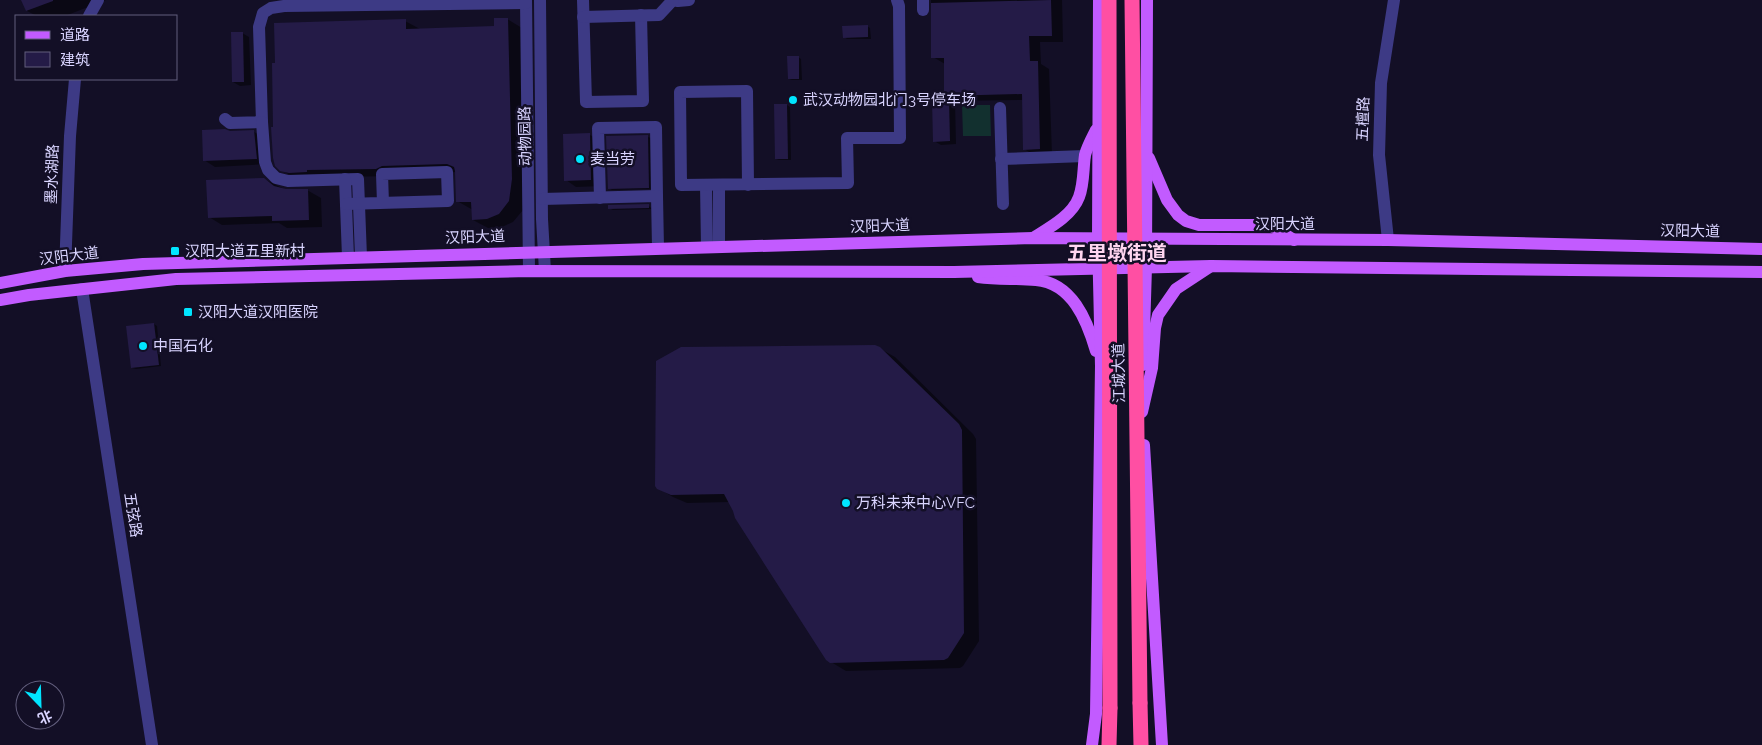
<svg xmlns="http://www.w3.org/2000/svg" width="1762" height="745" font-family="Raleway,'Noto Sans SC',sans-serif">
<style>
.green{fill:#12302f}
.shadow{fill:#0007}
.building{fill:#241b47}
.lines{fill:none;stroke-linecap:round;stroke-linejoin:round}
.minor{stroke:#3d3a85;stroke-width:12}
.major{stroke:#c25bff;stroke-width:12}
.highway{stroke:#ff4fa3;stroke-width:15}
.highway-bridge{stroke:#ff4fa3;stroke-width:15}
.poi-dot{fill:#00e5ff;stroke:#130f26;stroke-width:2}
.labels{text-anchor:middle;dominant-baseline:central;stroke-width:5;stroke-linejoin:round;paint-order:stroke}
.poi-label{font-size:15px;fill:#d9d4ff;stroke:#130f26;text-anchor:start}
.street-label{font-size:15px;fill:#d9d4ff;stroke:#130f26}
.district-label{font-size:20px;font-weight:bold;fill:#ffd6f0;stroke:#130f26}
</style>
<rect width="100%" height="100%" fill="#130f26"/>
<path class="green" d="M962,105H990L991,136H963Z"/>
<g class="shadow">
<path d="M23,0H106L65,16H37L27,11Z"/>
<path d="M931,0H1062L1063,42H1040L1041,64L1049,69L1052,155L1036,156L1024,149L1023,100L955,101L956,144L941,145L934,141L933,100H953L946,96L945,64L933,57Z"/>
<path d="M507,19L522,28L523,210L513,222L502,227L488,228L473,220V210L457,201L456,172L397,174L391,176L296,178L281,170L405,21L420,29L495,27Z"/>
<path d="M867,26L870,28L871,39H847L844,37Z"/>
<path d="M242,33L249,37L251,85L240,86L233,82Z"/>
<path d="M798,57L801,59L802,80H792L789,79Z"/>
<path d="M787,105L790,107L791,160H779L776,159Z"/>
<path d="M254,132L265,138L267,164L215,167L204,160Z"/>
<path d="M590,135L601,141L602,186L576,187L566,180Z"/>
<path d="M648,137L651,138L652,189L612,190L609,188Z"/>
<path d="M264,179L286,190H307L321,198L322,227L287,228L279,223L222,225L209,217Z"/>
<path d="M649,206L652,209L613,210L609,208Z"/>
<path d="M154,324L157,326L161,366L136,369L132,368Z"/>
<path d="M875,346L895,357L973,434L976,439L979,641L963,666L960,668L846,671L831,662L730,502L687,503L673,497L658,488L656,486L657,362Z"/>
</g>
<g class="building">
<path d="M21,0H53V1L26,11Z"/>
<path d="M1051,0L1052,36H1029L1030,61H1038L1040,149L1023,150L1022,94L944,96V58H931V3Z"/>
<path d="M494,18H508L512,179L509,201L499,214L487,219L472,220L471,202H456L455,171L454,167L447,164L382,166L376,169L307,170V172L289,173L280,171L275,166L273,158L271,127H273L272,63H275L274,23L406,19V29L494,26Z"/>
<path d="M868,25V37L843,38L842,26Z"/>
<path d="M231,32H243L244,82H232Z"/>
<path d="M787,56H799V79H788Z"/>
<path d="M932,99H949L950,141L933,142Z"/>
<path d="M774,104H787L788,159H775Z"/>
<path d="M225,129L230,131L254,130L257,159L203,161L202,130Z"/>
<path d="M590,133L591,180L564,181L563,134Z"/>
<path d="M648,135L649,188L608,189L606,136Z"/>
<path d="M264,178L274,186L286,189H308L309,220L272,221V216L208,218L206,180Z"/>
<path d="M649,204V208L608,209V205Z"/>
<path d="M154,323L159,365L131,368L126,326Z"/>
<path d="M875,345L880,347L959,424L962,430L964,633L948,658L944,660L830,663L826,660L735,518L733,511L724,494L671,495L657,489L655,486L656,361L681,347Z"/>
</g>
<g class="lines">
<g class="minor">
<path d="M526,0L529,271"/>
<path d="M540,0L542,219L545,271"/>
<path d="M583,0L586,102L643,101L641,15"/>
<path d="M673,0L678,1L689,0"/>
<path d="M923,0V10"/>
<path d="M89,16L98,0"/>
<path d="M583,17L659,15L673,0"/>
<path d="M1000,108L1003,204"/>
<path d="M225,119L230,123L262,122L259,27L263,13L271,8L284,6L526,3"/>
<path d="M262,122L265,162L268,170L276,178L288,181L358,179L361,257"/>
<path d="M1001,159L1085,156"/>
<path d="M345,179L348,257"/>
<path d="M706,185L707,247"/>
<path d="M719,185V246"/>
<path d="M748,185L747,91L680,92L681,185L848,183L847,138H900L899,6L897,0"/>
<path d="M600,198L598,128L656,127L657,196"/>
<path d="M542,199L657,196L658,248"/>
<path d="M346,204L448,201L447,172L382,174L383,203"/>
<path d="M1388,240L1379,155L1381,83L1394,0"/>
<path d="M65,271L70,136L75,79"/>
<path d="M82,289L152,745"/>
</g>
<g class="major">
<path d="M1149,158L1167,200L1178,215L1186,221L1199,225H1270L1294,240"/>
<path d="M1033,238C1049,228 1072,216 1079,197C1084,184 1083,169 1085,155C1087,147 1092,138 1096,130"/>
<path d="M978,277C998,280 1016,278 1036,280C1072,283 1087,320 1096,351"/>
<path d="M0,283L65,271L143,264L1033,238L1388,240L1762,249"/>
<path d="M0,300L29,295L176,279L529,271L954,272L1211,266L1762,272"/>
<path d="M1143,365L1146,267L1147,0"/>
<path d="M1142,412L1152,368L1155,328L1158,315L1176,289L1211,266"/>
<path d="M1144,445L1162,745"/>
<path d="M1092,745L1096,714L1101,366L1098,238L1099,0"/>
</g>
<g class="highway">
<path d="M1140,703L1141,745"/>
<path d="M1109,745L1110,708"/>
</g>
<g class="highway-bridge">
<path d="M1109,0L1110,708"/>
<path d="M1132,0L1140,703"/>
</g>
</g>
<g class="poi-dot">
<circle cx="793" cy="100" r="5"/>
<circle cx="580" cy="159" r="5"/>
<rect x="170" y="246" width="10" height="10" rx="2.5"/>
<rect x="183" y="307" width="10" height="10" rx="2.5"/>
<circle cx="143" cy="346" r="5"/>
<circle cx="846" cy="503" r="5"/>
</g>
<g class="labels">
<g class="poi-label">
<text x="803" y="100">武汉动物园北门3号停车场</text>
<text x="590" y="159">麦当劳</text>
<text x="185" y="251">汉阳大道五里新村</text>
<text x="198" y="312">汉阳大道汉阳医院</text>
<text x="153" y="346">中国石化</text>
<text x="856" y="503">万科未来中心VFC</text>
</g>
<g class="street-label">
<text transform="translate(1363 119) rotate(-88)">五檀路</text>
<text transform="translate(525 136) rotate(-91)">动物园路</text>
<text transform="translate(52 174) rotate(-88)">墨水湖路</text>
<text x="1285" y="224">汉阳大道</text>
<text transform="translate(880 226) rotate(-2)">汉阳大道</text>
<text transform="translate(1690 231) rotate(1)">汉阳大道</text>
<text transform="translate(475 237) rotate(-2)">汉阳大道</text>
<text transform="translate(69 256) rotate(-7)">汉阳大道</text>
<text transform="translate(1119 373) rotate(-91)">江城大道</text>
<text transform="translate(133 515) rotate(81)">五弦路</text>
</g>
<g class="district-label">
<text x="1117" y="253">五里墩街道</text>
</g>
</g>
<rect x="15" y="15" width="162" height="65" fill="#130f26" stroke="#625e7d"/>
<rect x="25" y="31" width="25" height="8" fill="#c25bff" stroke="#625e7d"/>
<text x="60" y="40" font-size="15" fill="#d9d4ff">道路</text>
<rect x="25" y="52" width="25" height="15" fill="#241b47" stroke="#625e7d"/>
<text x="60" y="65" font-size="15" fill="#d9d4ff">建筑</text>
<g transform="translate(40 705) rotate(157)"><circle r="24" fill="#130f26" stroke="#625e7d"/>
<path d="M0-4L9 19L0 12L-9 19Z" fill="#00e5ff"/>
<text y="-8" font-size="14" font-weight="bold" text-anchor="middle" fill="#d9d4ff">北</text>
</g>
</svg>
